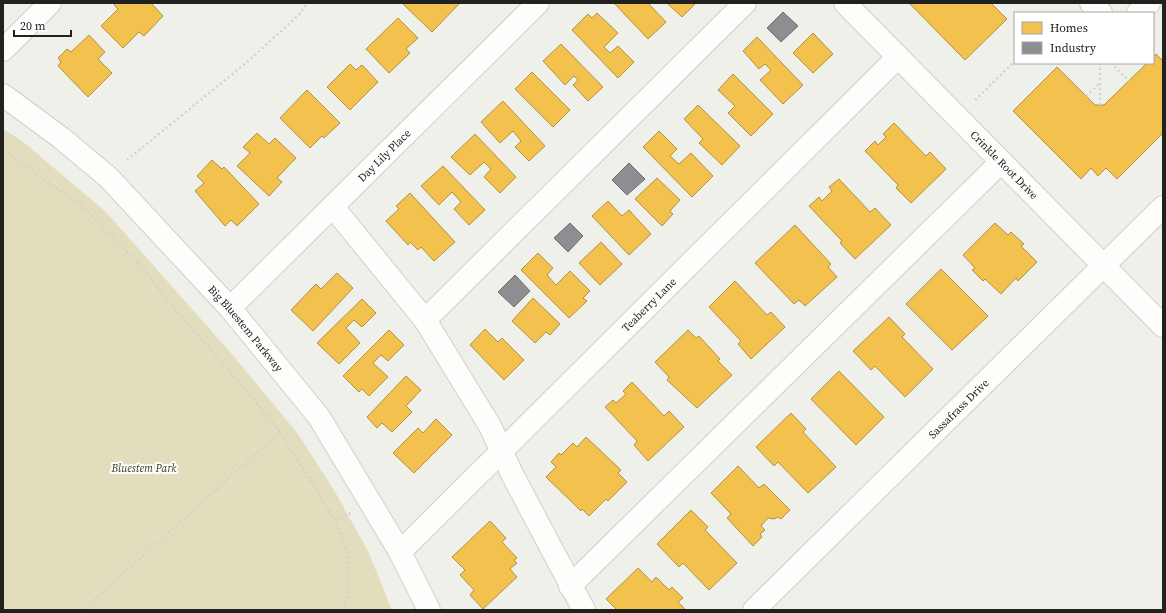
<svg xmlns="http://www.w3.org/2000/svg" width="1166" height="613" font-family="'Source Serif 4',serif">
<style>
.green{fill:#e2debd}
.homes{fill:#f2c14e;stroke:#b39140}
.industry{fill:#8d8d92;stroke:#6d6d6f}
.lines{fill:none;stroke-linecap:round;stroke-linejoin:round}
.minor-casing{stroke:#cececb;stroke-width:24}
.path{stroke:#d2d2d1;stroke-width:2.5;stroke-dasharray:2 3;stroke-linecap:butt}
.minor{stroke:#fdfdfc;stroke-width:22}
.labels{text-anchor:middle;dominant-baseline:central;stroke-width:4;stroke-linejoin:round;paint-order:stroke}
.street-label{font-size:11px;fill:#21211e;stroke:#fff}
.park-label{font-size:11px;font-style:italic;fill:#3e3915;stroke:#fff}
</style>
<rect width="100%" height="100%" fill="#f0f0eb"/>
<path class="green" d="M3,129L21,140L106,212L231,353L298,434L334,490L368,551L392,610H3Z"/>
<g class="homes">
<path d="M116,3H151L163,16L144,36L139,32L123,48L101,26L118,9L114,5Z"/>
<path d="M402,3H460L432,32Z"/>
<path d="M614,3H648L666,22L648,39Z"/>
<path d="M667,3H696L682,17Z"/>
<path d="M909,3H991L1007,19L965,60Z"/>
<path d="M597,13L618,33L604,47L610,53L618,46L634,62L618,78L572,30L588,14L592,18Z"/>
<path d="M398,18L418,38L406,49L410,53L389,73L366,49Z"/>
<path d="M813,33L833,54L813,73L793,53Z"/>
<path d="M89,35L105,52L98,59L112,73L88,97L58,66L61,62L58,58L67,49L71,52Z"/>
<path d="M757,37L803,85L783,104L760,80L771,70L765,64L759,69L743,51Z"/>
<path d="M561,44L603,87L588,101L573,85L578,80L574,76L565,85L543,61Z"/>
<path d="M1156,54L1163,61V133L1117,179L1106,168L1098,176L1091,168L1081,179L1013,111L1057,67L1095,105H1104L1147,63H1153V57Z"/>
<path d="M350,64L356,70L362,65L378,82L350,110L327,87Z"/>
<path d="M532,72L570,110L553,127L515,89Z"/>
<path d="M733,74L773,114L751,136L728,113L735,106L718,90Z"/>
<path d="M307,90L340,123L324,138L322,136L310,148L280,118Z"/>
<path d="M503,101L545,146L529,161L515,147L521,141L513,131L500,143L481,122Z"/>
<path d="M698,105L740,146L722,165L699,143L703,139L684,119Z"/>
<path d="M894,123L926,156L930,152L946,169L911,203L896,188L898,185L865,151L875,141L878,145L886,137L883,134Z"/>
<path d="M659,131L677,149L670,156L679,164L691,153L713,176L692,197L643,147Z"/>
<path d="M257,133L269,144L275,138L296,158L277,178L282,182L269,196L237,166L250,153L243,147Z"/>
<path d="M475,134L516,177L500,193L484,177L491,169L484,162L470,175L451,157Z"/>
<path d="M212,160L222,169L224,167L259,204L237,226L231,220L225,226L195,191L204,183L197,176Z"/>
<path d="M443,166L485,210L469,225L454,209L461,202L452,192L439,205L421,186Z"/>
<path d="M657,178L680,200L670,211L673,214L662,226L635,199Z"/>
<path d="M839,179L870,212L875,208L891,225L855,259L840,243L842,241L809,206L819,197L822,201L832,191L829,187Z"/>
<path d="M410,193L455,242L434,261L421,247L418,250L410,242L408,245L386,221L399,209L396,206Z"/>
<path d="M608,201L622,216L629,210L651,234L629,255L592,216Z"/>
<path d="M995,223L1008,235L1011,232L1024,244L1021,246L1037,262L1018,281L1016,278L1001,294L985,279L983,281L972,270L975,268L963,255Z"/>
<path d="M795,225L831,264L828,267L837,277L805,306L799,300L794,304L755,263Z"/>
<path d="M601,242L622,264L600,285L579,263Z"/>
<path d="M538,253L553,268L547,275L556,285L570,271L590,291L583,298L587,301L569,318L521,270Z"/>
<path d="M941,269L988,316L952,350L906,304Z"/>
<path d="M337,273L353,288L313,331L291,310L316,284L321,289Z"/>
<path d="M735,281L767,315L771,312L785,327L751,359L738,344L741,341L709,307Z"/>
<path d="M533,298L560,324L550,335L546,332L535,343L512,321Z"/>
<path d="M362,299L376,313L362,327L354,320L346,328L360,343L339,364L317,343Z"/>
<path d="M889,317L905,334L902,337L933,369L905,397L875,366L871,370L853,351Z"/>
<path d="M485,329L498,342L502,338L524,360L504,380L470,345Z"/>
<path d="M389,330L404,345L388,361L381,355L373,363L388,377L369,396L362,389L359,392L343,376Z"/>
<path d="M688,330L696,338L699,336L720,359L718,361L732,375L697,408L667,380L669,377L655,362Z"/>
<path d="M839,371L884,417L856,445L811,399Z"/>
<path d="M406,376L421,390L406,406L412,412L392,432L382,423L377,428L367,417Z"/>
<path d="M632,382L664,416L669,411L684,427L648,461L634,445L637,441L605,407L613,400L616,403L626,394L623,391Z"/>
<path d="M791,413L806,429L803,432L836,467L808,493L778,462L774,466L756,447Z"/>
<path d="M436,419L452,435L414,473L393,453L418,428L423,433Z"/>
<path d="M586,437L621,470L618,473L627,482L608,501L606,499L589,516L582,509L581,511L546,477L556,467L551,462L559,453L561,455L573,443L577,447Z"/>
<path d="M738,466L759,488L764,484L790,510L781,519L778,517L774,519L768,518L761,526L765,530L760,534L762,537L753,546L727,518L731,514L711,493Z"/>
<path d="M691,510L708,527L705,530L737,563L709,590L683,563L679,567L657,544Z"/>
<path d="M490,521L506,538L502,542L517,558L514,560L517,563L510,569L517,577L483,609L470,595L474,590L460,575L465,570L452,557Z"/>
<path d="M638,568L652,582L656,577L669,590L672,587L683,598L678,602L686,610H617L606,599Z"/>
</g>
<g class="industry">
<path d="M783,12L798,26L781,42L767,28Z"/>
<path d="M629,163L645,179L627,195L612,180Z"/>
<path d="M570,223L583,236L568,252L554,238Z"/>
<path d="M515,275L530,291L514,307L498,292Z"/>
</g>
<g class="lines">
<defs>
<g id="minor">
<path id="s1" d="M845,3L1163,326"/>
<path d="M1091,3L1101,13"/>
<path d="M1138,13L1149,3"/>
<path d="M3,50L50,3"/>
<path id="s2" d="M3,95L60,137L108,177L230,308L319,417L400,552L429,610"/>
<path d="M333,207L425,320L490,426L512,474L584,610"/>
<path id="s3" d="M230,308L538,3"/>
<path d="M425,320L745,3"/>
<path id="s4" d="M400,552L898,57"/>
<path d="M570,586L1001,162"/>
<path id="s5" d="M754,610L1163,207"/>
</g>
</defs>
<use href="#minor" class="minor-casing"/>
<g class="path">
<path d="M1100,63V105"/>
<path d="M1111,63L1129,81"/>
<path d="M1086,96L1100,83"/>
<path d="M975,100L1015,61"/>
<path d="M3,150L81,205L114,238L144,269L166,299L251,396L280,432L335,520L347,552L349,587L343,610"/>
<path d="M127,160L246,63L299,15L307,3"/>
<path d="M335,520L353,512"/>
<path d="M83,610L280,432"/>
</g>
<use href="#minor" class="minor"/>
</g>
<g class="labels">
<g class="street-label">
<text stroke="none"><textPath href="#s3" startOffset="217">Day Lily Place</textPath></text>
<text stroke="none"><textPath href="#s1" startOffset="227">Crinkle Root Drive</textPath></text>
<text stroke="none"><textPath href="#s4" startOffset="351">Teaberry Lane</textPath></text>
<text stroke="none"><textPath href="#s2" startOffset="338">Big Bluestem Parkway</textPath></text>
<text stroke="none"><textPath href="#s5" startOffset="287">Sassafrass Drive</textPath></text>
</g>
<g class="park-label">
<text x="144" y="468">Bluestem Park</text>
</g>
</g>
<rect width="1166" height="613" fill="none" stroke="#21211e" stroke-width="8"/>
<rect x="1014" y="12" width="140" height="52" fill="#ffffff" stroke="#a6a6a5"/>
<rect x="1022" y="22" width="20" height="12" fill="#f2c14e" stroke="#a6a6a5"/>
<text x="1050" y="32" font-size="12" fill="#21211e">Homes</text>
<rect x="1022" y="42" width="20" height="12" fill="#8d8d92" stroke="#a6a6a5"/>
<text x="1050" y="52" font-size="12" fill="#21211e">Industry</text>
<path d="M14 30v6h57v-6" fill="none" stroke="#21211e" stroke-width="2"/>
<text x="20" y="30" font-size="12" fill="#21211e" stroke="#ffffff" stroke-width="3" paint-order="stroke">20 m</text>
</svg>
